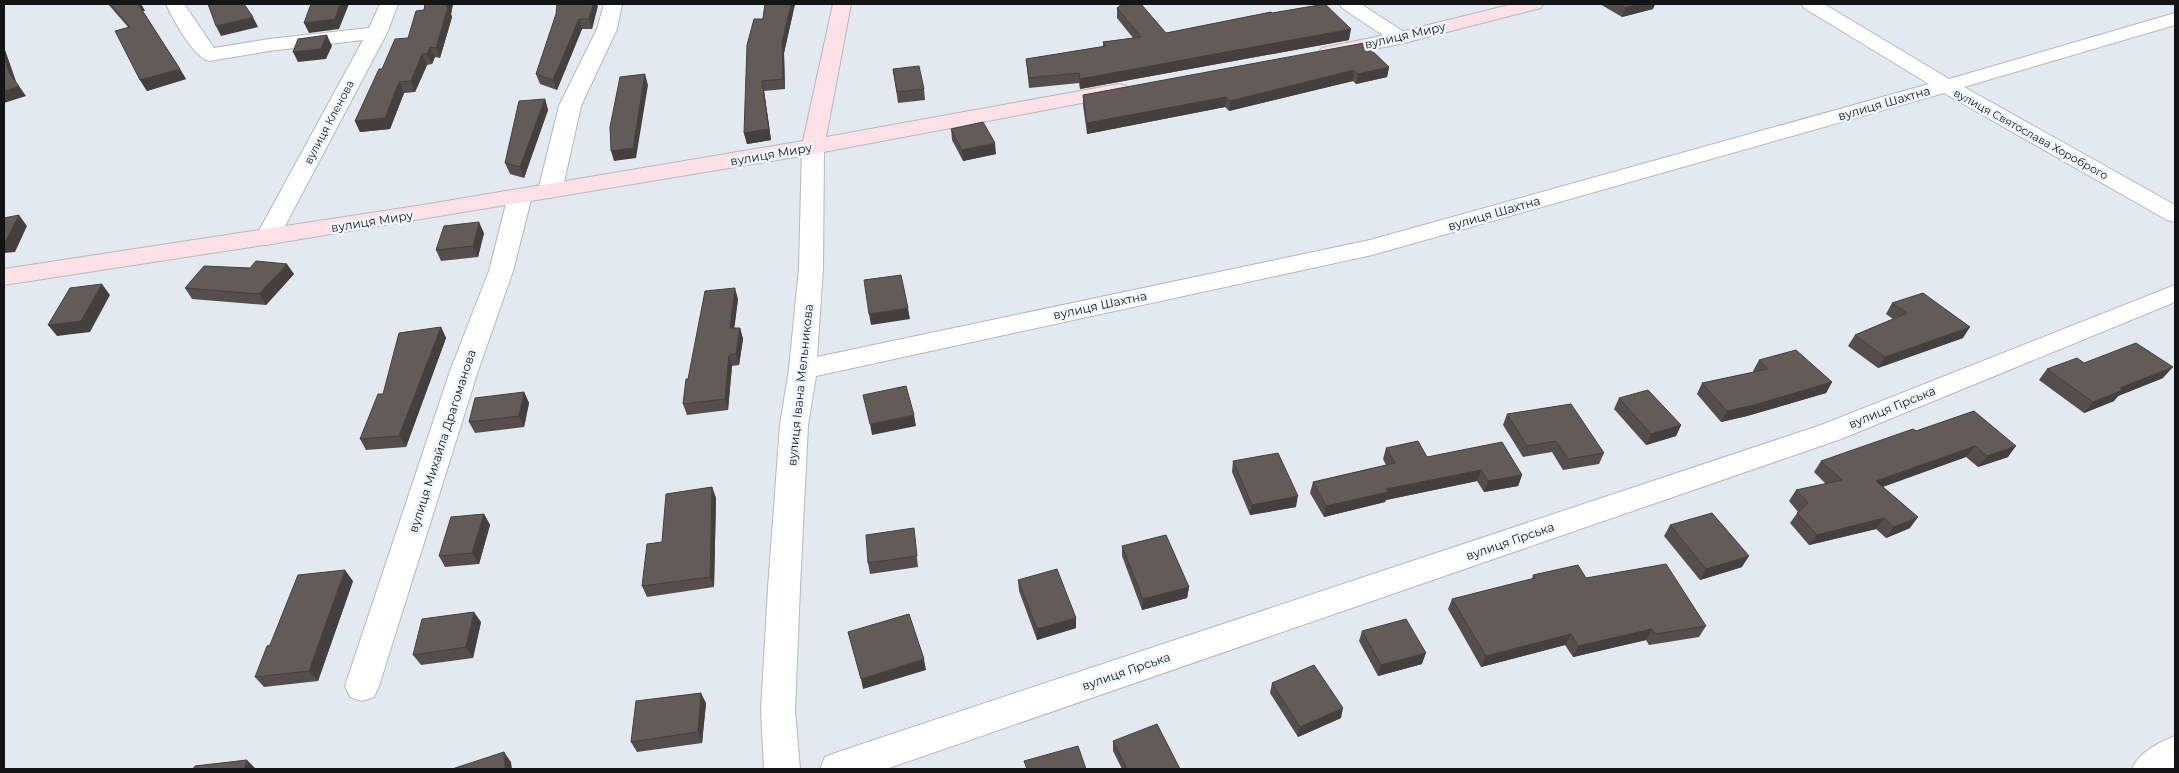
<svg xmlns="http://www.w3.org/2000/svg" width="2179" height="773" font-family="Montserrat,sans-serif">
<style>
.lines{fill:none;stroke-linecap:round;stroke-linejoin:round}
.street-casing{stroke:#b2b9bf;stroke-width:2}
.secondary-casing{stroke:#b2b9bf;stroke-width:2}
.street{fill:#fff;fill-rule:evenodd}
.secondary{fill:#fee0e7;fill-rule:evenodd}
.wall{fill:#554e4c}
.shaded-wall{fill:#45403e}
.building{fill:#635b58;stroke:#45403e}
.labels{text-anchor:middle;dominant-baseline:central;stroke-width:5;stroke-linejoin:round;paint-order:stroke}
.far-street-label{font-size:11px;fill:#121416;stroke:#eff7fd}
.street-label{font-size:12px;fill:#121416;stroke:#eff7fd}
</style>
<rect width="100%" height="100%" fill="#e2e9f0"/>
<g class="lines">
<defs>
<g id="street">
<path d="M166,4H184L214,48L269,39L369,28L380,4H398L387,33L276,243L267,245L258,243L255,238L363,40L269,51L209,61C193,57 173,19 166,4Z"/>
<path d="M604,4H622L617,29L581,106L562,191L558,196L550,198L542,196L538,191L559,106L597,29Z"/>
<path d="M1340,4H1361L1407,34L1410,38L1407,42L1400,44L1393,42L1342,8Z"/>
<path d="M1802,4H1824L1949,79L2175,13V25L1964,87L2175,205V222L2167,220L1944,93L1372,255L816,376L808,425L800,588L795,710L800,769H764L761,710L768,588L780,425L789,369L799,268L802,147L805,142L813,140L821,142L824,147L823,268L817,357L1370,240L1929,84L1804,8Z"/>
<path d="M520,189L528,191L532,196L513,271L478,371L379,686L374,697L362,701L350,697L345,686L450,371L489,271L508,196L512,191Z"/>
<path d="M2175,285V302L1841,439L886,769H820L825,757L838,752L1821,425Z"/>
<path d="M2175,736V769H2132C2139,752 2158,743 2175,736Z"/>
</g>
<g id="secondary">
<path d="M833,4H851L826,137L1119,84L1126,86L1129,90L1126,94L1119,96L813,154L283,242L4,285V269L423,205L803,141Z"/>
<path d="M1513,4H1543L1541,8L1400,44L1329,58L1322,56L1319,52L1322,48L1400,32Z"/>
</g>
</defs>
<use href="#street" class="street-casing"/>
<use href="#secondary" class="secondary-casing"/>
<use href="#street" class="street"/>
<use href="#secondary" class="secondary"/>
</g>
<g class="wall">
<path d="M108,4H141L145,11H143L186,79L147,91L140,80L128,27Z"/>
<path d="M425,4H453L451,14L452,17L440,58L435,57L432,64L427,65L415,92L404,93L390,129L360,132L355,121L382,69L408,38L424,10Z"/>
<path d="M765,4H795L784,53L785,89L764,91L771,140L747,144L744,133Z"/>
<path d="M1600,4H1655L1653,9L1622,17Z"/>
<path d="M598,6L592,29H582L557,90L540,84L536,74L556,14Z"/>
<path d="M1117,8L1166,33L1272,13L1349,40L1080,89L1079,83L1029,88L1026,59L1103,47V42L1133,38L1117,18Z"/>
<path d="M1389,67L1387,77L1356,84L1353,81L1229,111L1225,107L1087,134L1083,105V95Z"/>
<path d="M893,69L924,89L925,100L898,103Z"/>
<path d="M545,99L548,110L524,178L510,174L505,163Z"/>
<path d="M951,129L996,154L963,161L952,140Z"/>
<path d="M484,233L478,257L441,261L436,250Z"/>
<path d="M294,274L266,305L192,299L185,288Z"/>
<path d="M738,299L734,328H740L743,339L739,365L732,366L728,410L687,415L683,404L688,379Z"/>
<path d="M1892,303L1963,338L1878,368L1848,346L1855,335L1893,319L1886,314Z"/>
<path d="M441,327L446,338L406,447L366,450L360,439L383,394Z"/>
<path d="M1759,360L1832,382L1826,393L1747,416L1721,422L1697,394L1702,383L1754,372L1753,371Z"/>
<path d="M2084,363L2163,378L2118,396L2114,401L2084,413L2039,380L2047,369Z"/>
<path d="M524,392L529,403L524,427L475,433L469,422Z"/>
<path d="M1619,398L1681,425L1676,436L1646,445L1614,409Z"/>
<path d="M1974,411L2008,457L1978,467L1966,457L1883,486L1910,528L1886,538L1876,529L1809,545L1790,523L1798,512L1789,501L1796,490L1826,484L1814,472L1821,461L1916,431Z"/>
<path d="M1507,414L1604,453L1599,464L1563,470L1552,452L1523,457L1503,425Z"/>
<path d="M1386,448L1427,457L1522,475L1518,486L1484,492L1477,481L1386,500L1385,502L1324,517L1310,493L1313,482L1386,465L1383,459Z"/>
<path d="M1233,461L1296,507L1250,515L1232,472Z"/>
<path d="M712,487L716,498L714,587L647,597L642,586L662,542Z"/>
<path d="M484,514L490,525L479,564L445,567L439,556Z"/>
<path d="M1670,525L1742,567L1700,580L1664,536Z"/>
<path d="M915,539L918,567L870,574L868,563Z"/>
<path d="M1122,546L1189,587L1187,598L1142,610L1122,556Z"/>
<path d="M1533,575L1586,578L1706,626L1699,637L1649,645L1646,640L1573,657L1565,645L1481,667L1448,609L1452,599L1532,579Z"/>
<path d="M1018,580L1076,618V628L1037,640L1019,591Z"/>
<path d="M353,581L318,681L264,687L255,677Z"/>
<path d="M481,622L473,658L421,665L413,655Z"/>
<path d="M1362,631L1422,664L1378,676L1359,641Z"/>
<path d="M1272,683L1341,718L1298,737L1270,693Z"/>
<path d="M706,703L702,743L637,752L631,742Z"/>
<path d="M1113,741L1180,769H1122L1113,751Z"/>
</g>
<g class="shaded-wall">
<path d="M138,4H141L145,11H143Z"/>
<path d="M340,4H349L339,29L309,33L304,23Z"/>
<path d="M447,4H453L451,14L452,17L440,58L436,48Z"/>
<path d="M593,4H598L592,29L589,19Z"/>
<path d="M791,4H795L784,53L785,89L783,79L782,43Z"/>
<path d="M1640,4H1655L1653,9L1622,17L1625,8Z"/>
<path d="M253,17L258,27L221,36L216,26Z"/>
<path d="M579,19L582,29L557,90L553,80Z"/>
<path d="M1351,29L1349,40L1080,89V79Z"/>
<path d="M327,35L332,46L326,59L298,62L293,52Z"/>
<path d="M4,47L17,84L10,75L4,57Z"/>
<path d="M430,47L435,57L432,64L427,54Z"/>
<path d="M422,54L427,65L415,92L411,81Z"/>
<path d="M1389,67L1387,77L1356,84L1358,74Z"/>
<path d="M180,69L186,79L147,91L140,80Z"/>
<path d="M1354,70L1353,81L1229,111L1230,101Z"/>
<path d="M645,74L648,85L636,158L614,161L611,151Z"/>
<path d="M762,81L764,91L771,140L747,144L744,133Z"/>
<path d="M399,82L404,93L390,129L360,132L355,121Z"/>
<path d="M19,86L26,96L4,103V91Z"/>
<path d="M1226,97L1225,107L1087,134V123Z"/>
<path d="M545,99L548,110L524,178L520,167Z"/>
<path d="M995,143L996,154L963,161L962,150Z"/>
<path d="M19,215L27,226L15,252L4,253V241Z"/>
<path d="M479,222L484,233L478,257L473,246Z"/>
<path d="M287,264L294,274L266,305L259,294Z"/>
<path d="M102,284L110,295L90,332L57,336L48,325Z"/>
<path d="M735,288L738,299L733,339L730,328Z"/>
<path d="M908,308L910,319L871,325L869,314Z"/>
<path d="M441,327L446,338L406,447L399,436Z"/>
<path d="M1970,327L1963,338L1878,368L1885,357Z"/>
<path d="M740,328L743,339L739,365L736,354Z"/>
<path d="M729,355L732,366L728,410L725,399Z"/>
<path d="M2173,367L2163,378L2118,396L2114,401L2084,413L2093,402L2120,388Z"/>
<path d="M1832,382L1826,393L1747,416L1721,422L1727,411Z"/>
<path d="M524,392L529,403L524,427L519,416Z"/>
<path d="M914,415L916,426L872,435L870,424Z"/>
<path d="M1681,425L1676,436L1646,445L1651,434Z"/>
<path d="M1975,446L1966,457L1869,492L1876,481Z"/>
<path d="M2016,446L2008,457L1978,467L1987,456Z"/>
<path d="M1481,470L1477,481L1386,500L1385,502L1324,517L1326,506L1386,489Z"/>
<path d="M1522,475L1518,486L1484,492L1488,481Z"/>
<path d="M712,487L716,498L714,587L710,577Z"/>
<path d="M1298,496L1296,507L1250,515L1252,505Z"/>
<path d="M484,514L490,525L479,564L472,553Z"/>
<path d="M1918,517L1910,528L1886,538L1894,527Z"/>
<path d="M1884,518L1876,529L1809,545L1817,535Z"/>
<path d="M1749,556L1742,567L1700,580L1706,569Z"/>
<path d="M345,570L353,581L318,681L309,671Z"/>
<path d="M1189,587L1187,598L1142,610L1143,599Z"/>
<path d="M474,612L481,622L473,658L466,647Z"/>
<path d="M1076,618V628L1037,640V629Z"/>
<path d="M1652,629L1646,640L1573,657L1578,646Z"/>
<path d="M1571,634L1565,645L1481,667L1486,656Z"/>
<path d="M1426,653L1422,664L1378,676L1381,665Z"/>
<path d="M924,659L926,670L863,689L861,679Z"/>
<path d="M701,693L706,703L702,743L698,732Z"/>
<path d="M1343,708L1341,718L1298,737L1300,727Z"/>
<path d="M504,752L511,762L512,769H505Z"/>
<path d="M247,760L256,769H244Z"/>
</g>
<g class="building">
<path d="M110,4H138L180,69L140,80L115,31L130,27Z"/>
<path d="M208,4H244L253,17L216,26Z"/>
<path d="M311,4H340L335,19L304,23Z"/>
<path d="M425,4H447L446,7H448L436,48L430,47L427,54H422L411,81L399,82L385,118L355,121L379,69H382L395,39L408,38L416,11L424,10Z"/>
<path d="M557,4H593L589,19H579L553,80L536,74L556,14Z"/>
<path d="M765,4H791L782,43L783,79L762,81L769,129L744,133L747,45L754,19H763Z"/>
<path d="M1122,4H1141L1166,33L1271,12L1272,13L1325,4L1351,29L1080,79L1079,73L1029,78L1026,59L1106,46L1103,42L1141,37L1117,8Z"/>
<path d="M1619,4H1640L1625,8Z"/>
<path d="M327,35L321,49L293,52L298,39Z"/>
<path d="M1364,43L1389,67L1358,74L1354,70L1230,101L1226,97L1087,123L1083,95Z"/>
<path d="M4,57L10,75L19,86L4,91Z"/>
<path d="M919,66L924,89L897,92L893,69Z"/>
<path d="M645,74L633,148L611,151L610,127L620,77Z"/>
<path d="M545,99L520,167L505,163L519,101Z"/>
<path d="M983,122L995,143L962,150L951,129Z"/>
<path d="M19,215L6,241H4V218Z"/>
<path d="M479,222L473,246L436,250L444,226Z"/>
<path d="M256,261L287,264L259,294L185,288L204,266L250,268Z"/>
<path d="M901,275L908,308L869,314L864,280Z"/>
<path d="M102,284L81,321L48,325L70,288Z"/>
<path d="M735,288L730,328H740L736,354L729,355L725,399L683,404L686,379H688L705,291Z"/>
<path d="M1923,293L1970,327L1885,357L1855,335L1907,313L1892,303Z"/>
<path d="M441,327L399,436L360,439L378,394H383L399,333Z"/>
<path d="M2136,343L2173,367L2120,388L2123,390L2093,402L2047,369L2077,358L2084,363Z"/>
<path d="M1796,350L1832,382L1754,405L1727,411L1702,383L1768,369L1759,360Z"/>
<path d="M906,386L914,415L870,424L863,395Z"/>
<path d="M1648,390L1681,425L1651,434L1619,398Z"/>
<path d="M524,392L519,416L469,422L475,398Z"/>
<path d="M1571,404L1604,453L1568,459L1556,441L1527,446L1507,414Z"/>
<path d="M1974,411L2016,446L1987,456L1975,446L1876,481L1918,517L1894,527L1884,518L1817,535L1797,513L1808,503L1796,490L1842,480L1821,461L1913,429L1916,431Z"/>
<path d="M1418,441L1427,457L1502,442L1522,475L1488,481L1481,470L1386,489L1388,492L1326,506L1313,482L1395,463L1386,448Z"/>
<path d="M1278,453L1298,496L1252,505L1233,461Z"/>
<path d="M712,487L710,577L642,586L647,544L662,542L666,494Z"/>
<path d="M1712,513L1749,556L1706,569L1670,525Z"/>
<path d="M484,514L472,553L439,556L451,517Z"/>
<path d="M914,528L917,556L868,563L866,535Z"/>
<path d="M1166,535L1189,587L1143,599L1122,546Z"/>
<path d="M1666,564L1706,626L1655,634L1652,629L1578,646L1571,634L1486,656L1452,599L1535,578L1533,575L1578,565L1586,578Z"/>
<path d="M1057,569L1076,618L1037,629L1018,580Z"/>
<path d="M345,570L309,671L255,677L267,646L270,645L298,575Z"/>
<path d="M474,612L466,647L413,655L422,619Z"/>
<path d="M909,614L924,659L861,679L848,632Z"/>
<path d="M1406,619L1426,653L1381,665L1362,631Z"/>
<path d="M1314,665L1343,708L1300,727L1272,683Z"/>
<path d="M701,693L698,732L631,742L636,701Z"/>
<path d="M1157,724L1180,769H1127L1113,741Z"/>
<path d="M1078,746L1086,769H1027L1024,761Z"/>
<path d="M504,752L505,769H452Z"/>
<path d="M247,760L244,769H193L195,766Z"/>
</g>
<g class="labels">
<g class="far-street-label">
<text transform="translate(329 122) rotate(-62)">вулиця Кленова</text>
<text transform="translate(2031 134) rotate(29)">вулиця Святослава Хороброго</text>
</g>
<g class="street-label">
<text transform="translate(1405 35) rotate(-13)">вулиця Миру</text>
<text transform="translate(1884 103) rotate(-16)">вулиця Шахтна</text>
<text transform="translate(771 154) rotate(-10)">вулиця Миру</text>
<text transform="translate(1494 213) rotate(-16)">вулиця Шахтна</text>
<text transform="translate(372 221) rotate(-9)">вулиця Миру</text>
<text transform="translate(1100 305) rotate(-12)">вулиця Шахтна</text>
<text transform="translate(800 385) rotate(-84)">вулиця Івана Мельникова</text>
<text transform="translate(1892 407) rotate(-22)">вулиця Гірська</text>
<text transform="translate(442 441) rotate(-72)">вулиця Михайла Драгоманова</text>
<text transform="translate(1510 541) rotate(-19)">вулиця Гірська</text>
<text transform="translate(1126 671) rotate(-19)">вулиця Гірська</text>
</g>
</g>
<rect width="2179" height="773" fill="none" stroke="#121416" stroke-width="10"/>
</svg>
